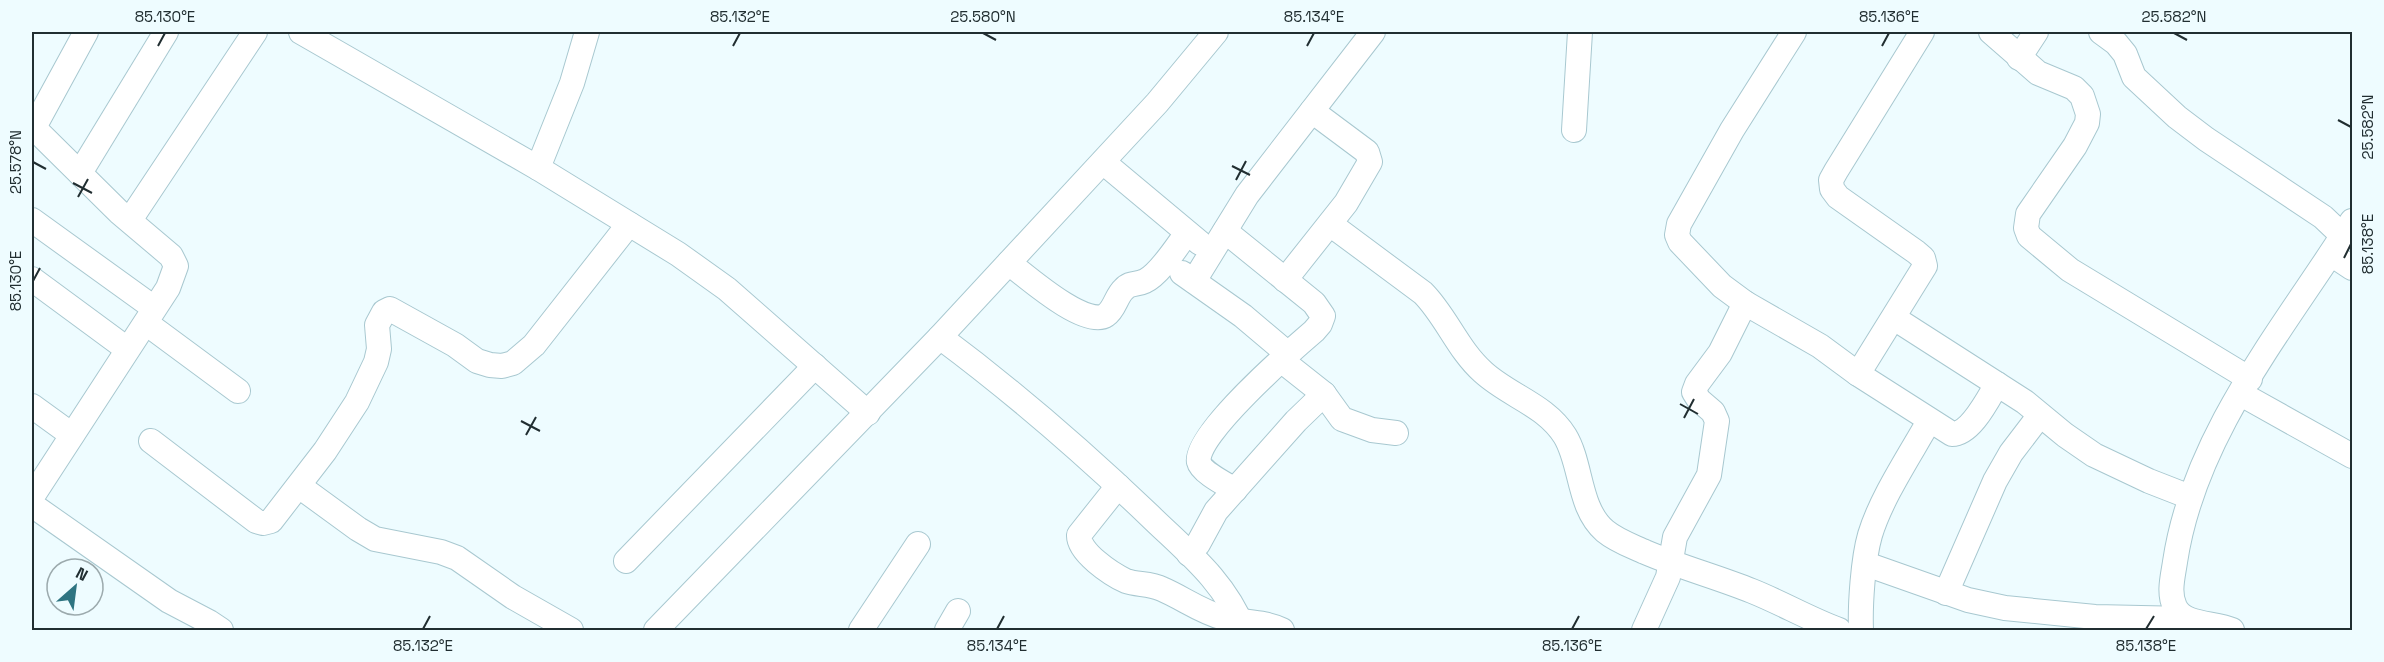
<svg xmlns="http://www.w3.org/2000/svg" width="2384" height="662" font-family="'Space Grotesk',sans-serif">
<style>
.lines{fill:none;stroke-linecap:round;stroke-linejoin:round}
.minor-casing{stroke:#a8c8d0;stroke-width:26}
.minor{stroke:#fff;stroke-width:24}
.ticks{fill:none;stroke:#212e31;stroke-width:2}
.neatline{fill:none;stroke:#212e31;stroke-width:2}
.ticks-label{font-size:15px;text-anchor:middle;fill:#212e31}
</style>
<rect width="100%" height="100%" fill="#eefcff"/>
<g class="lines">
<defs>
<g id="minor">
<path d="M301,32L538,168"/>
<path d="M587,32L572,83L538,168L678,254L727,289L868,413"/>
<path d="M1794,32L1732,130L1679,224L1677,235L1680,242L1722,286L1745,303L1820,346L1858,374L1952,434C1971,434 1988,399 1997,384"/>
<path d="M1991,32L2038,73L2074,88L2082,96L2088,114L2087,123L2075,146L2028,214L2026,228L2029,236L2070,270L2250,379"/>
<path d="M2101,32L2116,43L2125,54L2134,77L2177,117L2206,139L2323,217L2343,236"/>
<path d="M2019,58L2036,32"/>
<path d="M1574,130L1580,32"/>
<path d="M32,131L86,32"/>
<path d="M1103,162L1200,243"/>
<path d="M80,173L166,32"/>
<path d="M32,220L154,308"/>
<path d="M130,220L255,32"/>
<path d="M1330,224L1423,293C1446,316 1458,350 1483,372C1509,396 1546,405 1565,436C1582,464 1578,508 1605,531C1617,541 1632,546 1645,552C1680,567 1717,577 1752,591C1782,603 1809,619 1839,630"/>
<path d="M1225,231L1314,303L1323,316L1320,324L1314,331C1293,349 1192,437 1199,462C1201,472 1227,485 1235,490"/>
<path d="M2331,254L2352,268"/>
<path d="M1009,263C1026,276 1086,329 1106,315C1115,309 1116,296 1124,289C1130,282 1137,285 1145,281C1160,274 1177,246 1187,233"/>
<path d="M1182,273L1243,316L1288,354"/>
<path d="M32,279L127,349"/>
<path d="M1285,280L1346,203L1370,162L1367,152L1312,111"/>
<path d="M1194,281L1247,195L1373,32"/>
<path d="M1894,318L2025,402L2065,435L2094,455L2149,481L2190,497"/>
<path d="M146,323L238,391"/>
<path d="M940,337C1014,392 1083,452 1149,515C1187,552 1224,580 1244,630"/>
<path d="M1281,360L1324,394L1342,419L1372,430L1396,433"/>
<path d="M1858,374L1925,266L1923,258L1916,252L1838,197L1832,189L1831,180L1836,171L1922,32"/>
<path d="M2241,394L2352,456"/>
<path d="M32,406L72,435"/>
<path d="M151,441L256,521L263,523L271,521L325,451L357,402L376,362L379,349L377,325L384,312L390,309L455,345L477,361L490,365L502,366L513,363L534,345L629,224"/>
<path d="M299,486L358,529L375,539L441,552L457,558L513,597L571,630"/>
<path d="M1118,486L1079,535C1078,552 1111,574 1126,581C1137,585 1150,583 1162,589C1183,598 1201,612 1224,618C1244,623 1263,621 1282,630"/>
<path d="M32,497L168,288L176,266L171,256L119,212L34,128"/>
<path d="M32,505L169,601L209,622L221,630"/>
<path d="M1189,554L1198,544L1216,511L1296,421L1324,394"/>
<path d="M626,561L815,366"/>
<path d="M1866,564L1968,600L2005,608L2095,617L2187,619"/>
<path d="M1946,593L1995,481L2011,453L2040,415"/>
<path d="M656,630L940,337L1157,103L1216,32"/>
<path d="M861,630L918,544"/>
<path d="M947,630L958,611"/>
<path d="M1644,630L1668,577L1675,537L1709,475L1717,421L1713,412L1699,400L1694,392L1697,384L1720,353L1745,303"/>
<path d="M1861,630C1860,605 1863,559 1870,535C1881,498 1910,455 1929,421"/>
<path d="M2232,630C2214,622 2184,626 2175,607C2168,593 2173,576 2175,562C2194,434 2285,327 2352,221"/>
</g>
</defs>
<use href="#minor" class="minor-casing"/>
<use href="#minor" class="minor"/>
</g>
<path class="ticks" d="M983,33L996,40M2174,33L2187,40M158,46L165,33M733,46L740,33M1307,46L1314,33M1882,46L1889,33M2338,120L2351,127M33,162L46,169M1232,166L1250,175M1236,180L1246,161M73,183L92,193M78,197L88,179M2344,258L2351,244M33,281L40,268M1680,404L1698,414M1684,418L1694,399M521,421L540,431M526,435L536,417M423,629L430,616M997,629L1004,616M1572,629L1579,616M2146,629L2154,616"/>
<rect width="2384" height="662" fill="none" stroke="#eefcff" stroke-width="66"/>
<g transform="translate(75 587) rotate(28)"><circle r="28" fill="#eefcff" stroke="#9caaad" stroke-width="1.5"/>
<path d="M0-4.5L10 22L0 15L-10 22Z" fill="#2e7481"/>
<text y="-9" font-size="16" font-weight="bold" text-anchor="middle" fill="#212e31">N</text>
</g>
<rect x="33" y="33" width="2318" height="596" class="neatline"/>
<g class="ticks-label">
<text x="165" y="22">85.130°E</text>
<text x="740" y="22">85.132°E</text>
<text x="983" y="22">25.580°N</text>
<text x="1314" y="22">85.134°E</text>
<text x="1889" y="22">85.136°E</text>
<text x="2174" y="22">25.582°N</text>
<text transform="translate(2368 127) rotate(-90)" y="5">25.582°N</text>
<text transform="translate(16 162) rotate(-90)" y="5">25.578°N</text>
<text transform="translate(2368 244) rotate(-90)" y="5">85.138°E</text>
<text transform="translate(16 281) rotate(-90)" y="5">85.130°E</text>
<text x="423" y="651">85.132°E</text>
<text x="997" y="651">85.134°E</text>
<text x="1572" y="651">85.136°E</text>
<text x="2146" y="651">85.138°E</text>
</g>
</svg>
